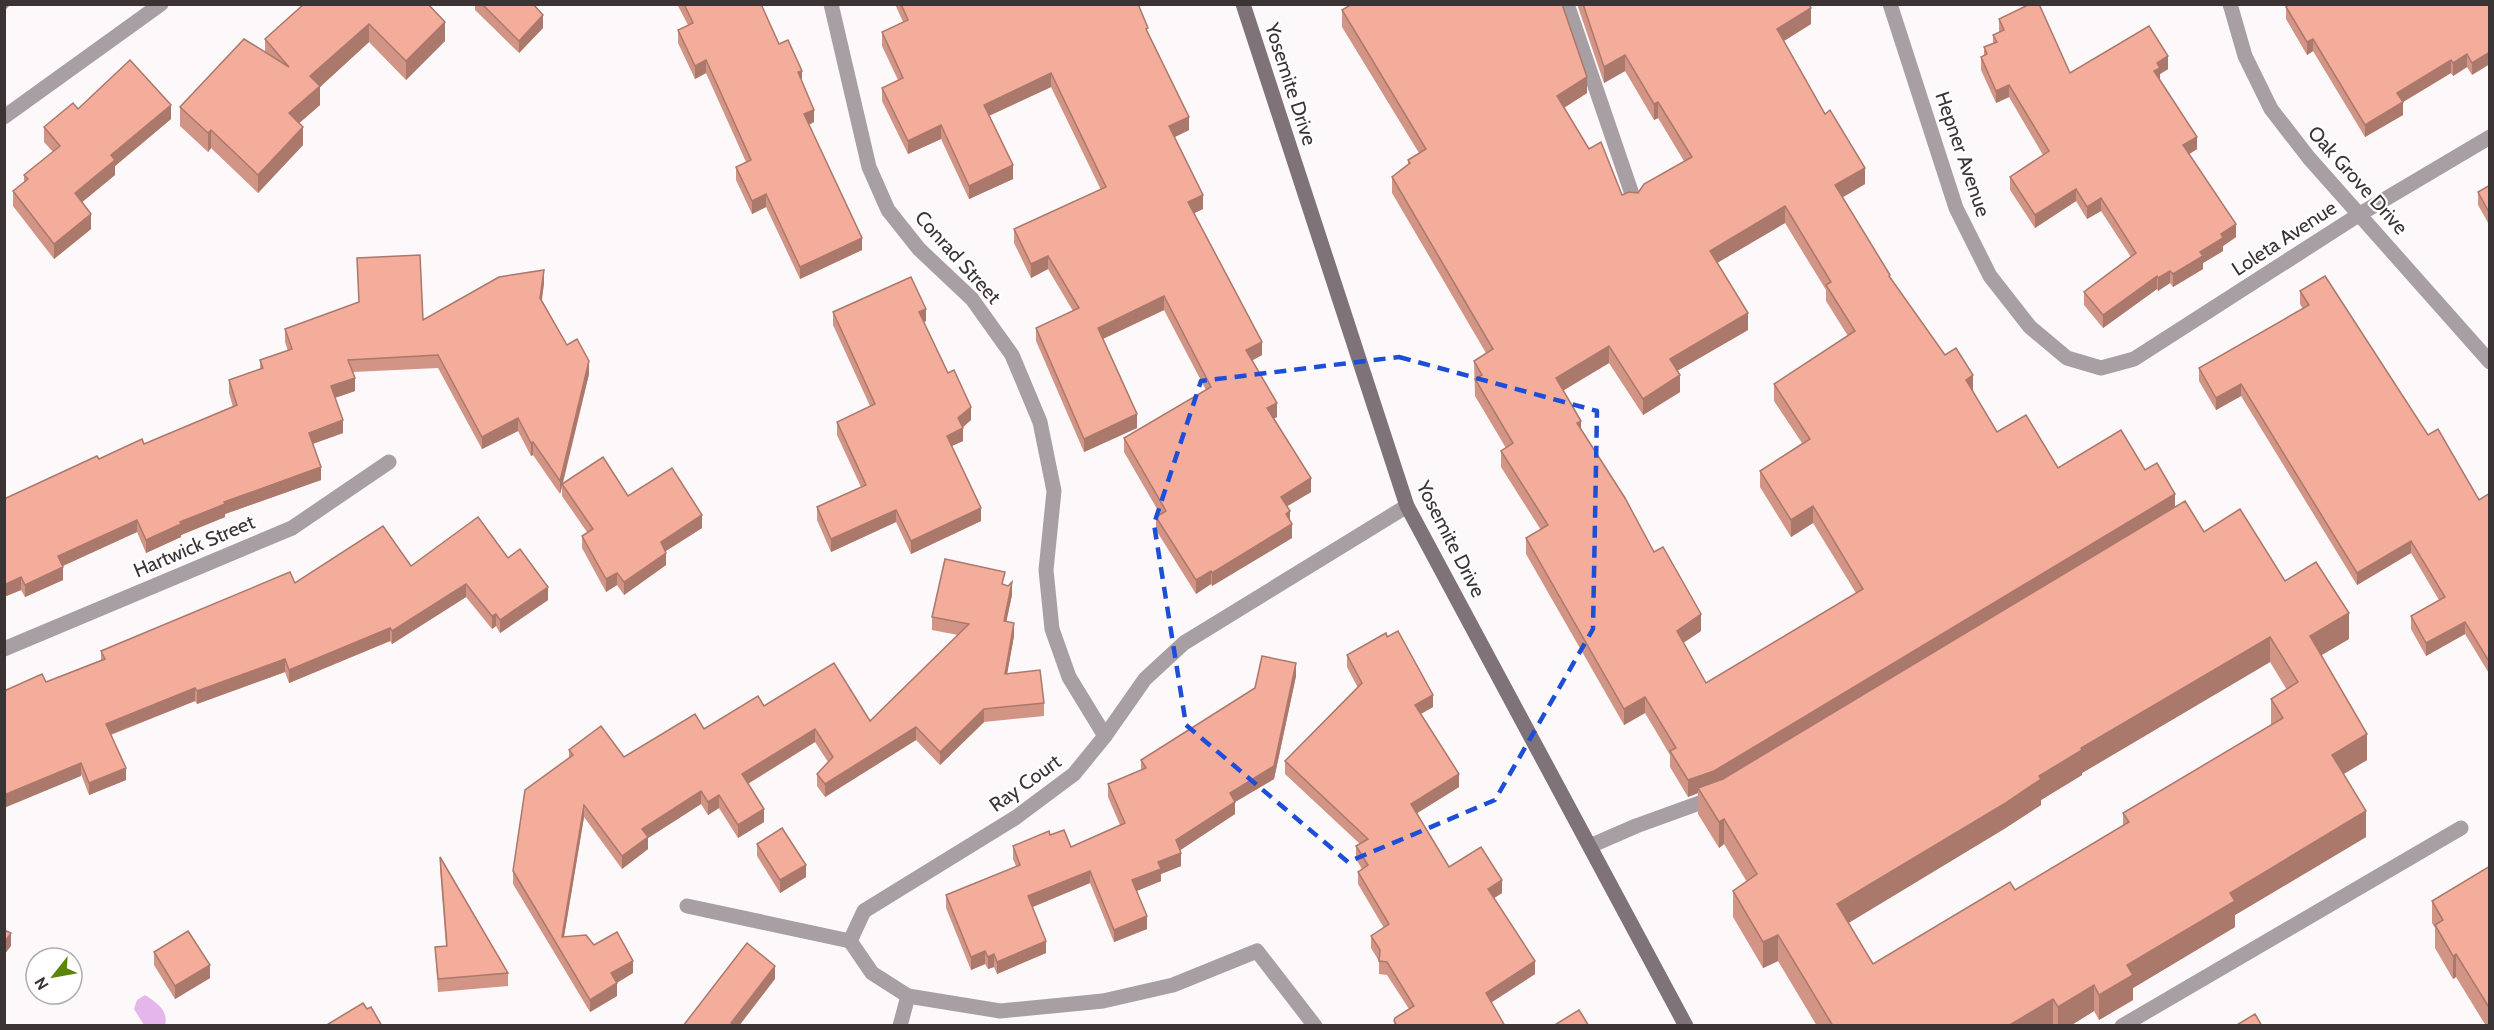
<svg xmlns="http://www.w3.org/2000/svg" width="2494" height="1030" font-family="Cabin,sans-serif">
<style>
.water{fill:#e5b6eb}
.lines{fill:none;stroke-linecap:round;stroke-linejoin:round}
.lane{stroke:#a79fa3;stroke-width:15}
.street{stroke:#a79fa3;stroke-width:15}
.secondary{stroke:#7f7379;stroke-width:15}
.wall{fill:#d29485;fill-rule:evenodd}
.shaded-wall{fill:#ab786c}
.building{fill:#f4ac9b;stroke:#ab786c;stroke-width:1.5;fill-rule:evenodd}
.marked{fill:none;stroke:#1d4ed8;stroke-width:4.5;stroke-dasharray:12 8;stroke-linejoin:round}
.labels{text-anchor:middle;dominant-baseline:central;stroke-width:4.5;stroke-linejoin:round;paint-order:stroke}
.street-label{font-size:20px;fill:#3c3334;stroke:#fff}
</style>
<rect width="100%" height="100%" fill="#fdf8f9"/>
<path class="water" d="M145,995C156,1002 169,1011 165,1025H144L134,1009L137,1000Z"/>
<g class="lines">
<g class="lane">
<path d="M1567,4L1634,200"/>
<path d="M1590,846L1636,826L1716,797"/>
<path d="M900,1026L908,996"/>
<path d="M2122,1026L2461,828"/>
</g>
<g class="street">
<path d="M831,4L869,167L888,210L919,249L972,299L1012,355L1040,422L1054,491L1046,570L1052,629L1069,677L1105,736"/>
<path d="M1890,4L1956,208L1990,276L2030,327L2067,358L2101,368L2134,359L2360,214L2490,137"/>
<path d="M2230,4L2245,56L2271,109L2309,158L2490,362"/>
<path d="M4,117L161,4"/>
<path d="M4,649L292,528L389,462"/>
<path d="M687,906L850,941"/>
<path d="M850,941L864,911L1015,818L1074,774L1105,736L1145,679L1184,643L1407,506"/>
<path d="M850,941L872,973L908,996L1000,1011L1103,1001L1173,985L1257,951L1315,1026"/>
</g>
<path class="secondary" d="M1243,4L1407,506L1686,1026"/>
</g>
<g class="wall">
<path d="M304,4L445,41L406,80L369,42L320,87V105L299,123L303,145L258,193L211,148L208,152L180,126V107L265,52V39Z"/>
<path d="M475,4H533L543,28L519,53L475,10Z"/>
<path d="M677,4H761L779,44L802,81L814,122L809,125L862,250L800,279L766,207L752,214L736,180V167L746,162L706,73L695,79L678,43V30L688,25Z"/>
<path d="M895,4H1138L1148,34L1189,130L1174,137L1203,209L1194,213L1262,355L1252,360L1277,417L1274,418L1311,492L1287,506L1292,538L1212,586L1211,584L1196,594L1156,530V517L1160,514L1124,452V438L1206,390L1164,310L1103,339L1137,428L1084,452L1036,341V328L1073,311L1048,269L1031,278L1014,243V229L1101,190L1051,87L989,116L1013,179L969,199L941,139L908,154L882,101V88L898,80L882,46V32L903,22Z"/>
<path d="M1577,4H1809L1811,24L1784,41L1865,184L1842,197L1890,278L1945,355L1973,392L1997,432L2058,468L2145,470L2175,507L2204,532L2285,581L2349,639L2321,655L2367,760L2343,774L2366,837L2235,915V927L2133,988V1000L2099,1020L2094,1011L2070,1026H2053V1024L2051,1026H1817L1778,961L1763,968L1733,917V891L1747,882L1724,844L1719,848L1698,814V793L1688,797L1670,767V755L1645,713L1624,725L1526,554V538L1541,530L1501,467V451L1506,448L1475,396L1474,361L1486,353L1392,193V177L1408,165V160L1419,153L1342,27V10L1587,93L1564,108L1589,149L1622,195L1638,193L1684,161L1658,118L1654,120L1625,71L1604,83ZM1785,223L1826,290V301L1848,336L1774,384V401L1802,443L1760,471V487L1791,537L1813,523L1856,593L1706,683L1683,643L1701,631L1581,429L1563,390L1609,363L1643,415L1680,392L1677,371L1748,330L1717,263ZM2270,662L2287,690L2271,699V725L2123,813V826L2015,890L1873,964L1848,923L2004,829L2041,805V800L2082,775V773Z"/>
<path d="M2490,4L2472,75L2467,67L2453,76L2451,73L2403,102V115L2365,137L2313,51L2307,55L2286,19V7Z"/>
<path d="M1999,19L2070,73L2168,69L2160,74V80L2197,149L2189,154L2236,237L2223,246V251L2203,263V269L2173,287L2170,283L2158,291L2157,289L2103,328L2084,305V292L2131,257L2101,211L2087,219L2076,201L2035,228L2010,190V177L2043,155L2009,97L1996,103L1981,70V57L1984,56V47L1993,43V35L1999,33Z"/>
<path d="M78,109L171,119L115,166V175L82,202L91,229L54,259L13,206V191L24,182V175L53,152L44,142V127Z"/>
<path d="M2490,185V226L2478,205V192Z"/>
<path d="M357,258L423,320L544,283L542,300L567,345L589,374L563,483L628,496L702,528L666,551V565L624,595L617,585L606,592L582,548V536L587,532L562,496V488L560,494L533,455L531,456L518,431L482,449L438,368L353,372L355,391L335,398L343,433L313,444L321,480L225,514V517L181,535V537L146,553L137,532L63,566V580L25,597L21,590L4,597V499L99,459L144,444L233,407L229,393V380L260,369V360L288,351L285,342V329L359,302Z"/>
<path d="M2300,291L2428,435L2479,500L2490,493V675L2465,634L2426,656L2411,629V616L2439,600L2411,553L2357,585L2241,396L2216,410L2199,381V368L2303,309L2300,304Z"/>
<path d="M833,312L926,321L924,322L971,420L962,427L963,441L952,446L981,521L911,554L896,522L831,552L817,520V507L861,487L837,435V422L870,406L833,325Z"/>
<path d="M508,558L548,600L500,633L496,626L492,629L466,597L392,644L390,641L289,683L285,672L197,704L195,701L111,735L126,780L89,795L46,682L101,660V651L295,583L411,566Z"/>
<path d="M1005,585L1012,595L1006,621L1014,636L1007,673L1044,703V716L984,722L940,765L916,740L825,797L817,786V774L828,762L815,742L748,784L764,822L738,838L719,808L708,815L701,804L648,838V849L622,869L584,817L564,936L594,945L633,973L617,983V996L590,1012L513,884V871L569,757V750L624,757L764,706L870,721L958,635L932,630V617Z"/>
<path d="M1387,637L1433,707L1421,714L1459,787L1417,813L1449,867L1502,893L1494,898L1535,974L1491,1002L1505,1026H1394L1395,1018L1409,1009L1387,975L1379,974V961L1371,948V936L1384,928L1358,884V872L1362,869L1356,859V846L1360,844L1285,774V761L1358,688L1347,667V655Z"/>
<path d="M1296,676L1274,779L1235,802V814L1180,850L1181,866L1161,874V881L1136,891L1147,929L1114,942L1090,883L1032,907L1046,953L997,974L994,967L988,969L985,964L971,970L946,908V895L1016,866L1013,859V846L1050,835L1071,847L1120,825L1108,797V784L1141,770V760Z"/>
<path d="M757,844L806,877L780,893L757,856Z"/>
<path d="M440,857L508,973V986L438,992L435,947H446L440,869Z"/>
<path d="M2490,866V1026H2486L2456,977L2453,979L2435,948V928L2432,923V901Z"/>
<path d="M154,952L210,978L175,999L154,965Z"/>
</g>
<g class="shaded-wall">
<path d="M4,4H11L4,11Z"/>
<path d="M1811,8V24L1777,45V29Z"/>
<path d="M543,15V28L519,53V41Z"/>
<path d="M445,22V41L406,80V61Z"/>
<path d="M369,24V42L320,87V105L289,132V113L310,76Z"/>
<path d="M2313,39V51L2307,55V42Z"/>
<path d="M2490,52V64L2472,75V63Z"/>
<path d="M2467,54V67L2453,76V63Z"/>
<path d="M1625,55V71L1604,83V67Z"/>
<path d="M2168,56V69L2160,74V80L2154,71L2157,63Z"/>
<path d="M706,60V73L695,79V66Z"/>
<path d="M2451,60V73L2403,102V115L2365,137V125L2397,93Z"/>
<path d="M802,71V84L798,72Z"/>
<path d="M1051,73V87L984,118V105Z"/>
<path d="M1587,77V93L1557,112V96Z"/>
<path d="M2009,85V97L1996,103V91Z"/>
<path d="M1658,102V118L1654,120V104Z"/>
<path d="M171,105V119L115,166V175L75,208V193L111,155Z"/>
<path d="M814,110V122L804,127V114Z"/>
<path d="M1189,117V130L1169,140V126Z"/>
<path d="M941,125V139L908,154V141Z"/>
<path d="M303,127V145L258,193V175Z"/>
<path d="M211,130V148L208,152V133Z"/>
<path d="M2197,137V149L2183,158V145Z"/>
<path d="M1013,165V179L969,199V186Z"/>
<path d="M1865,168V184L1835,202V185Z"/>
<path d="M2076,189V201L2035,228V215Z"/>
<path d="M766,194V207L752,214V201Z"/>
<path d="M1203,195V209L1188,216V202Z"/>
<path d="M2101,198V211L2087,219V207Z"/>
<path d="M1785,206V223L1710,267V251Z"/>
<path d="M91,214V229L54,259V244Z"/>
<path d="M2236,224V237L2223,246V251L2203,263V269L2173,287V274L2221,234Z"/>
<path d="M862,238V250L800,279V267Z"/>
<path d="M1048,256V269L1031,278V264Z"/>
<path d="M544,270V283L540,311V298Z"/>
<path d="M2170,271V283L2158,291V278Z"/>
<path d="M2157,276V289L2103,328V315Z"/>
<path d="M1164,296V310L1098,341V328Z"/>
<path d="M926,309V321L919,324V312Z"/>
<path d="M1748,313V330L1670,375V359Z"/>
<path d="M1262,342V355L1246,364V350Z"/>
<path d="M1609,346V363L1556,395V378Z"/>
<path d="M589,361V374L562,485V484L560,494V481Z"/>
<path d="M1680,375V392L1643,415V399Z"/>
<path d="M1973,375V392L1966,380Z"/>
<path d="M355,378V391L331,399V386Z"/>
<path d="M2241,384V396L2216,410V398Z"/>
<path d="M1277,403V417L1267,422V408Z"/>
<path d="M971,407V420L960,430L963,428V441L947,448V436L958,418Z"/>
<path d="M1137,414V428L1084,452V439Z"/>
<path d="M518,418V431L482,449V437Z"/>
<path d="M343,420V433L309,445V433Z"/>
<path d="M1581,421V437L1577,423Z"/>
<path d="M533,442V455L531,456V443Z"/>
<path d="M321,467V480L225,514V517L181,535V537L146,553V540L180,522L224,502Z"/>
<path d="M1311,478V492L1281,510V497Z"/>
<path d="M2175,494V510L1714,787L1698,788V793L1688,797V780Z"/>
<path d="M1813,506V523L1791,537V520Z"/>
<path d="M981,508V521L911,554V541Z"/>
<path d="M896,510V522L831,552V539Z"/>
<path d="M1290,511V525L1286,514Z"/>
<path d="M702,515V528L661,554V542Z"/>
<path d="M137,520V532L58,568V556Z"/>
<path d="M1292,524V538L1212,586V573Z"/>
<path d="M2411,541V553L2357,585V573Z"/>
<path d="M666,553V565L624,595V582Z"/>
<path d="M63,567V580L25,597V585Z"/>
<path d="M1211,571V584L1196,594V580Z"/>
<path d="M617,573V585L606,592V579Z"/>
<path d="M21,577V590L4,597V585Z"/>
<path d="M1012,582V595L1004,633V621Z"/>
<path d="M466,584V597L392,644V631Z"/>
<path d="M548,587V600L500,633V620Z"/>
<path d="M2349,613V639L2310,662V636Z"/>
<path d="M496,614V626L492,629V616Z"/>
<path d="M1701,614V631L1677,647V631Z"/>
<path d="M2465,622V634L2426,656V643Z"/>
<path d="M1014,623V636L1005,686V674Z"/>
<path d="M390,628V641L289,683V670Z"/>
<path d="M2270,637V662L2082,773V775L2041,800V805L2004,829L1837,930V904L2081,748Z"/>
<path d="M285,659V672L197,704V691Z"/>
<path d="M1296,663V676L1274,779L1235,802V814L1176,853V840L1230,793Z"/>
<path d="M195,688V701L106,736V724Z"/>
<path d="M1433,695V707L1415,717V705Z"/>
<path d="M1645,697V713L1624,725V709Z"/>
<path d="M984,709V722L940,765V752Z"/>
<path d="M916,727V740L825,797V784Z"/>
<path d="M815,729V742L742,787V774Z"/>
<path d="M2367,734V760L2332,781V755Z"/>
<path d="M81,763V776L4,808V795Z"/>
<path d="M126,768V780L89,795V783Z"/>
<path d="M1459,774V787L1411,817V804Z"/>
<path d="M701,791V804L648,838V849L622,869V856L642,829Z"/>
<path d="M719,795V808L708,815V802Z"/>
<path d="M584,805V817L562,949V937Z"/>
<path d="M764,809V822L738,838V825Z"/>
<path d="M2366,811V837L2235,915V927L2133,988V1000L2099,1020V995L2127,965L2230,893Z"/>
<path d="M1724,819V844L1719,848V822Z"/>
<path d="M1181,853V866L1161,874V881L1132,893V880L1158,862Z"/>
<path d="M806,865V877L780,893V880Z"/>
<path d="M1090,871V883L1028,909V896Z"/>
<path d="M1502,880V893L1488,902V889Z"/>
<path d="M1147,916V929L1114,942V930Z"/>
<path d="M11,933V946L4,955V943Z"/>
<path d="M1778,935V961L1763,968V942Z"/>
<path d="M1046,941V953L997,974V962Z"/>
<path d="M985,951V964L971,970V957Z"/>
<path d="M994,954V967L988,969V957Z"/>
<path d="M2456,954V977L2453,979V956Z"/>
<path d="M633,961V973L611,986V973Z"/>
<path d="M1535,961V974L1486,1006V993Z"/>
<path d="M210,965V978L175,999V986Z"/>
<path d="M775,966V979L739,1026H731V1023Z"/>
<path d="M617,983V996L590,1012V1000Z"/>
<path d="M2094,985V1011L2070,1026H2058V1007Z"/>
<path d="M2053,999V1024L2051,1026H2008Z"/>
</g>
<g class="building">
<path d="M304,4H428L445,22L406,61L369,24L310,76L320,86L289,113L303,127L258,175L211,130L208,133L180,107L244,39L289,67L265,39Z"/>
<path d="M482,4H533L543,15L519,41Z"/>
<path d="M684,4H761L779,44L788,40L802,71L798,72L814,110L804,114L862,238L800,267L766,194L752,201L736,167L751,160L706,60L695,66L678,30L693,23Z"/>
<path d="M901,4H1138L1148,28L1146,29L1189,117L1169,126L1203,195L1188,202L1262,342L1246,350L1277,403L1267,408L1311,478L1281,497L1290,511L1286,514L1292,524L1212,573L1211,571L1196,580L1156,517L1166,511L1124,438L1211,387L1164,296L1098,328L1137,414L1084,439L1036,328L1079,308L1048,256L1031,264L1014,229L1106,187L1051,73L984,105L1013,165L969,186L941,125L908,141L882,88L903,78L882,32L908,20Z"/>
<path d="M1352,4H1562L1587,77L1557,96L1589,149L1601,142L1622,195L1629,192L1638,193L1644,184L1692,157L1658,102L1654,104L1625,55L1604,67L1583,4H1809L1811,8L1777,29L1825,114L1830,110L1865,168L1835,185L1890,275L1889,276L1945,355L1956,348L1973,375L1966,380L1997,432L2026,415L2058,468L2121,430L2145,470L2157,463L2175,494L1714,771L1688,780L1670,751L1676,748L1645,697L1624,709L1526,538L1548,525L1501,451L1513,443L1475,379L1482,375L1474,361L1493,349L1392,177L1410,163L1408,160L1426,149L1342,10ZM1785,206L1831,282L1826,285L1855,331L1774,384L1810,439L1760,471L1791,520L1813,506L1863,589L1706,683L1677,631L1701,614L1663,547L1654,552L1625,498L1577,423L1581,421L1556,378L1609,346L1643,399L1680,375L1670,359L1748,313L1710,251Z"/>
<path d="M2030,4H2039L2070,73L2149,26L2168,56L2157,63L2160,68L2154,71L2197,137L2183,145L2236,224L2221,234L2223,238L2200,252L2203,256L2173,274L2170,271L2158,278L2157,276L2103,315L2084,292L2136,253L2101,198L2087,207L2076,189L2035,215L2010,177L2049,151L2009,85L1996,91L1981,57L1987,54L1984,47L1997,42L1993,35L2004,30L1999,19Z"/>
<path d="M2289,4H2490V52L2472,63L2467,54L2453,63L2451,60L2397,93L2403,102L2365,125L2313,39L2307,42L2286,7Z"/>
<path d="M130,60L171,105L111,155L115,160L75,193L91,214L54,244L13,191L28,179L24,175L60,146L44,127L73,103L78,109Z"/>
<path d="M2490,185V214L2478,192Z"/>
<path d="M420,255L423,320L499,277L544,270L540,298L567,345L577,339L589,361L560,481L533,442L531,443L518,418L482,437L438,355L348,360L355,378L331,386L343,420L309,433L321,467L224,502L225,504L180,522L181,524L146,540L137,520L58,556L63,567L25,585L21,577L4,585V499L97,456L99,459L142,439L144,444L237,405L229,380L263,368L260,360L292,349L285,329L359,302L357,258Z"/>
<path d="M2325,276L2428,435L2438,429L2479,500L2490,493V663L2465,622L2426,643L2411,616L2445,597L2411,541L2357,573L2241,384L2216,398L2199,368L2309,305L2300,291Z"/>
<path d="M911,277L926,309L919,312L948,373L954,370L971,407L958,418L963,428L947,436L981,508L911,541L896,510L831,539L817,507L866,485L837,422L875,404L833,312Z"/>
<path d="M603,457L628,496L672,468L702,515L661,542L666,553L624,582L617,573L606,579L582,536L593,529L562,484Z"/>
<path d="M2185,501L2204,532L2240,509L2285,581L2316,562L2349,613L2310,636L2367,734L2332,755L2366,811L2230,893L2235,901L2127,965L2133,975L2099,995L2094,985L2058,1007L2053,999L2008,1026H1833L1778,935L1763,942L1733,891L1757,874L1724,819L1719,822L1698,788L1723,779ZM2270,637L2298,682L2271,699L2283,718L2123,813L2129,822L2015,890L2010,882L1873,964L1837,904L2004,804L2041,779L2039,776L2082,750L2081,748Z"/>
<path d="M478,517L508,558L520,549L548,587L500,620L496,614L492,616L466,584L392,631L390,628L289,670L285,659L197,691L195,688L106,724L126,768L89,783L81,763L4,795V691L42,674L46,682L105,659L101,651L290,572L295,583L383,526L411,566Z"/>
<path d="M945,559L1005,572L1002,584L1008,586L1012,582L1004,621L1014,623L1005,674L1040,670L1044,703L984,709L940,752L916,727L825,784L817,774L833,757L815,729L742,774L764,809L738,825L719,795L708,802L701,791L642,829L648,837L622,856L584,805L562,937L586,935L594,945L617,932L633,961L611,973L617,983L590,1000L513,871L525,790L573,755L569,750L601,726L624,757L695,714L704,729L758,696L764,706L834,663L870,721L969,624L932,617Z"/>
<path d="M1398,631L1433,695L1415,705L1459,774L1411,804L1449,867L1481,847L1502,880L1488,889L1535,961L1486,993L1505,1026H1397L1394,1021L1395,1018L1414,1006L1387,962L1379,961L1380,950L1371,936L1389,924L1358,872L1368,865L1356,846L1368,839L1285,761L1362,683L1347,655L1386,633L1387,637Z"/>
<path d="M1262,656L1296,663L1274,766L1230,793L1235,802L1176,840L1181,853L1158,862L1161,869L1132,880L1147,916L1114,930L1090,871L1028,896L1046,941L997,962L994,954L988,957L985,951L971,957L946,895L1020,865L1013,846L1049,831L1050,835L1064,830L1071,847L1125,823L1108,784L1146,768L1141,760L1255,688Z"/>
<path d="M782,828L806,865L780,880L757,844Z"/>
<path d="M440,857L508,973L438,979L435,947L447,946Z"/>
<path d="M2490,866V1009L2456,954L2453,956L2435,925L2443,920L2432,901Z"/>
<path d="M4,930L11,933L4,943Z"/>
<path d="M188,931L210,965L175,986L154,952Z"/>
<path d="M747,943L775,966L731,1023L734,1026H683Z"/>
<path d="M363,1003L367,1009L371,1007L382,1026H325Z"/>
<path d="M1579,1010L1589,1026H1553Z"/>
<path d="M2255,1014L2262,1026H2235Z"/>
</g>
<path class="marked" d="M1399,357L1597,411L1593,629L1495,800L1348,862L1186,725L1154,524L1201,381Z"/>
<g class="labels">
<g class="street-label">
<text transform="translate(1291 84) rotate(72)">Yosemite Drive</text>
<text transform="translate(1963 154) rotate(71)">Hepner Avenue</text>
<text transform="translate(2358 180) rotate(48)">Oak Grove Drive</text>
<text transform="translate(2284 238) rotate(-33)">Loleta Avenue</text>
<text transform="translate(958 257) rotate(48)">Conrad Street</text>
<text transform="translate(1451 539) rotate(63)">Yosemite Drive</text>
<text transform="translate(194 546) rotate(-23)">Hartwick Street</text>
<text transform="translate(1025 783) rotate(-36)">Ray Court</text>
</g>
</g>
<rect width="2494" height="1030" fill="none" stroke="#3c3334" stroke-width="12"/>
<g transform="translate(54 976) rotate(239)"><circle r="28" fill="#ffffff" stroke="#b1adae" stroke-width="1.5"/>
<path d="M0-4.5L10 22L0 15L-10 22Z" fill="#5c850c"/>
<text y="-9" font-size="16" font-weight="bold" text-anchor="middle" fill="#3c3334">N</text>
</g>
</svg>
